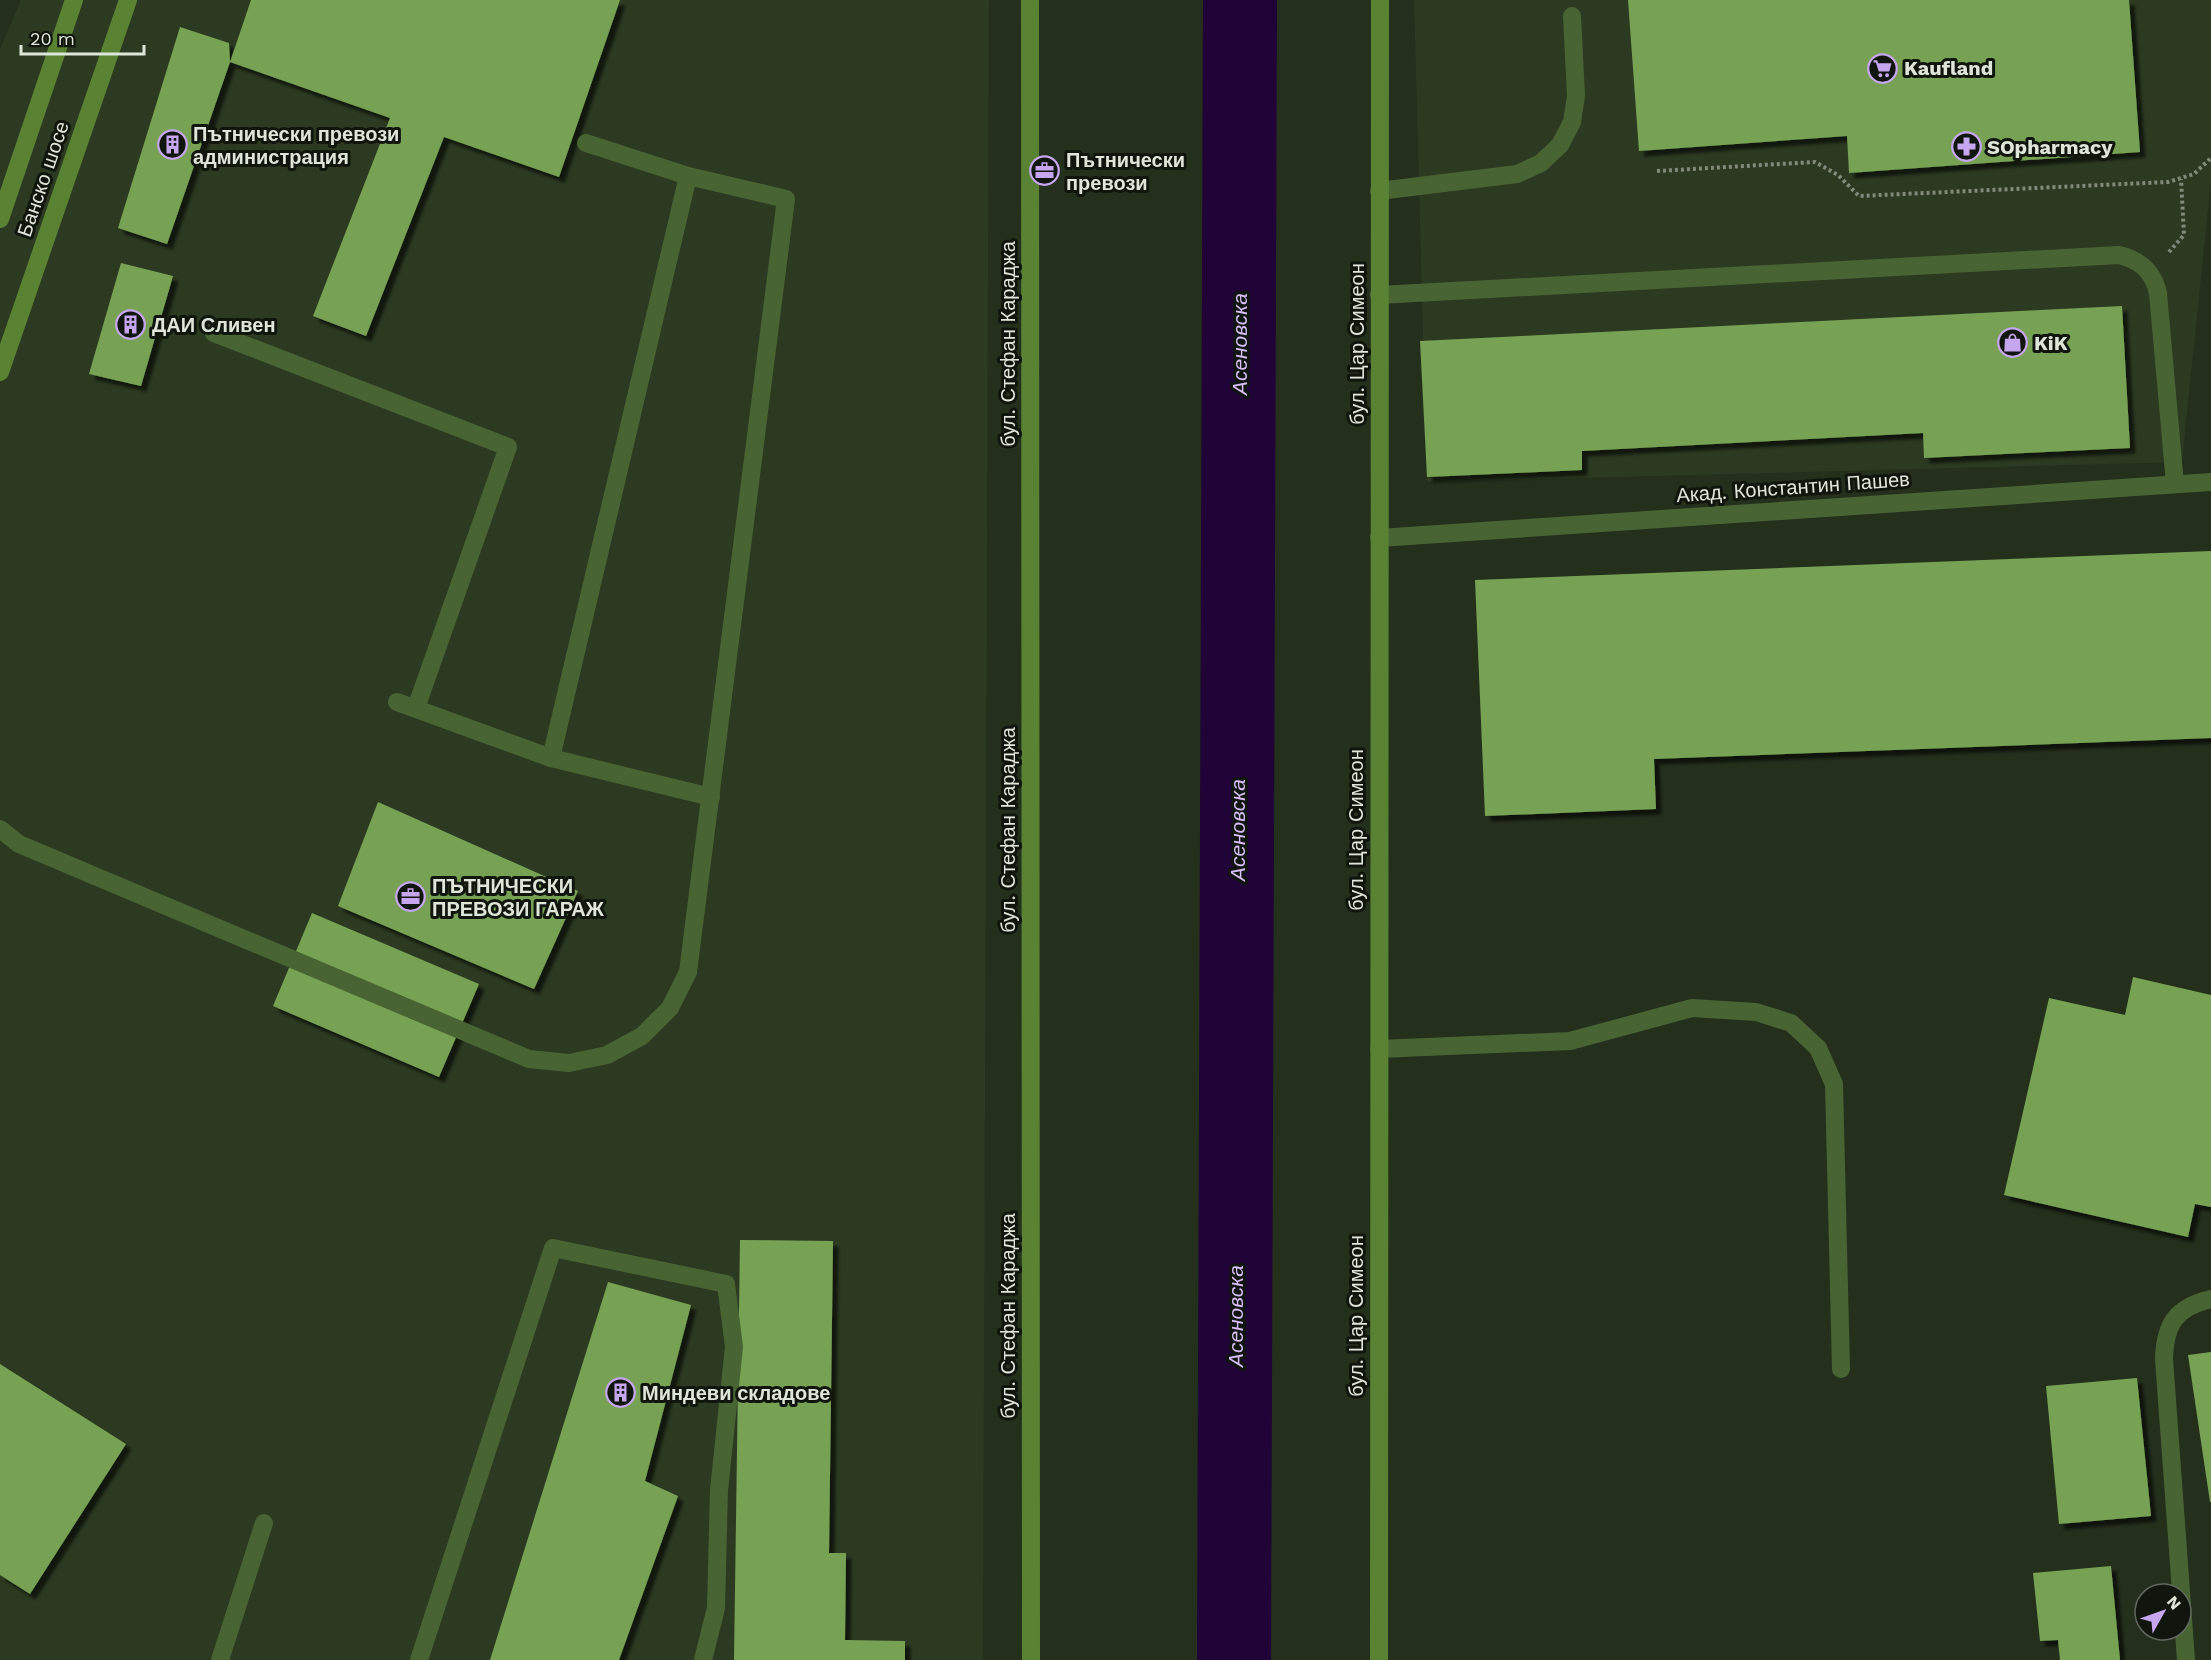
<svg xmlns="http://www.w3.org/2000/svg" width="2211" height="1660" font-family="'Work Sans',sans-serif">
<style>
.built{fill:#2c3a21}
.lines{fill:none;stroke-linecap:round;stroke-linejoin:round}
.river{stroke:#200337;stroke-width:74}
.building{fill:#77a253;filter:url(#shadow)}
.path{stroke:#818a7b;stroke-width:4;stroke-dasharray:3 3;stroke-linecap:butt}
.lane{stroke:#496433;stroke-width:18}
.street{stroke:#496433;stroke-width:18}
.secondary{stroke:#598332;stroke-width:18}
.labels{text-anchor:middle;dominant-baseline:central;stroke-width:6;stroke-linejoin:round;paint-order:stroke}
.poi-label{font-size:20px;font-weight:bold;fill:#dee5d9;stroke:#10150d;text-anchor:start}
.street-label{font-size:20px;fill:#dee5d9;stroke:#10150d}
.water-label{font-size:21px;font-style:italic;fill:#d7bdfa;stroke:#10150d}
</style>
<defs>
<filter id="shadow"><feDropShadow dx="5.5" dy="5.5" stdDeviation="1.5" flood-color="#0009"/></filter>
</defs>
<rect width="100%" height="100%" fill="#242f1c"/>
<g class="built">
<path d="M21,0H989L983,1660H0V49Z"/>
<path d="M1414,0H2211V180L2182,462L1427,482Z"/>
</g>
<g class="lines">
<path class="river" d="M1234,1660L1240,0"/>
</g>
<g class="building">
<path d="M251,0H620L559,177L444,137L366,336L313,316L390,118L230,62Z"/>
<path d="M1628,0H2129L2140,152L1849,173L1847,136L1639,151Z"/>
<path d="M180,27L229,43L230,62L167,244L118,228Z"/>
<path d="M121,263L173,276L141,386L89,374Z"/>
<path d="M2122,306L2130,448L1924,458L1923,433L1582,451V470L1427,477L1420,341Z"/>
<path d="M2211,551V738L1654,759L1656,809L1485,816L1475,580Z"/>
<path d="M378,802L578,891L534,989L338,906Z"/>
<path d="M312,913L479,984L439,1077L273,1006Z"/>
<path d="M2133,977L2211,995V1207L2195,1204L2188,1237L2004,1195L2049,998L2125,1015Z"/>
<path d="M740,1240L833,1241L829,1553H846L845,1640L905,1641V1660H734Z"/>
<path d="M608,1282L691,1305L645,1481L678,1496L619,1660H490Z"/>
<path d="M2211,1352V1502H2210L2188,1355Z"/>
<path d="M0,1364L126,1444L30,1594L0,1575Z"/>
<path d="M2137,1378L2151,1516L2059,1524L2046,1386Z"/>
<path d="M2111,1566L2120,1660H2060L2058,1640L2040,1641L2033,1573Z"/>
</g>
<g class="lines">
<g class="path">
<path d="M1657,171L1815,162L1838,175L1859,196L2168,182L2194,174L2211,158"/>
<path d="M2169,252L2184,235L2181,179"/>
</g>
<g class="lane">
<path d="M1379,191L1517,174L1541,163L1560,145L1572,122L1576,96L1572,16"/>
<path d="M1379,295L2119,255C2140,260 2153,271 2158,293L2175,484"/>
<path d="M214,333L508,447L416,708"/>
<path d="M397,702L551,758L711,797"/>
<path d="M551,758L688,176"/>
<path d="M0,829L19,844L529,1059L569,1063L607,1055L642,1036L670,1008L688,972L786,199L688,176L586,143"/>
<path d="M1379,1049L1570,1041L1692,1008L1756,1012L1791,1023L1818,1048L1834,1084L1841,1369"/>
<path d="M220,1660L264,1523"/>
<path d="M419,1660L553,1248L726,1284L734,1347L719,1490L716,1608L703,1660"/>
<path d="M2186,1660L2164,1359C2165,1324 2176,1307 2211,1299"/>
</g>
<path class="street" d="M1379,538L2211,482"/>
<g class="secondary">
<path d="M1030,0L1031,1660"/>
<path d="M0,219L74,0"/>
<path d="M0,372L128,0"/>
<path d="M1379,1660L1380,0"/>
</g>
</g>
<defs>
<symbol id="supermarket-ring" viewBox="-11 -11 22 22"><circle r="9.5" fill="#10150d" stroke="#c7a6f0" stroke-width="1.5"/><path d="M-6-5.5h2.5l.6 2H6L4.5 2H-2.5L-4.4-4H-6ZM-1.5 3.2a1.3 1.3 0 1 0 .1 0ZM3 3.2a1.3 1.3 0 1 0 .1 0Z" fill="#c7a6f0"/></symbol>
<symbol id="building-ring" viewBox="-11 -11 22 22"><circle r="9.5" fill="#10150d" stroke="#c7a6f0" stroke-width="1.5"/><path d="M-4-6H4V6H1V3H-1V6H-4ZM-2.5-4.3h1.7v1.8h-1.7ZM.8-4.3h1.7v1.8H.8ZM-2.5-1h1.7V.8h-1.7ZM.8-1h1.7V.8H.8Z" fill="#c7a6f0"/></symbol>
<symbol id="pharmacy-ring" viewBox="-11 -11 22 22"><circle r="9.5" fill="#10150d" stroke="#c7a6f0" stroke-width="1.5"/><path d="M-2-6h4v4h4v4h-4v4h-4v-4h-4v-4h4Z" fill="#c7a6f0"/></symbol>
<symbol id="office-ring" viewBox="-11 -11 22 22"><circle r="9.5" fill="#10150d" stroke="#c7a6f0" stroke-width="1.5"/><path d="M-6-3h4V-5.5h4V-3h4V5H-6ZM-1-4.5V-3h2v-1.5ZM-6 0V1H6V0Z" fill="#c7a6f0"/></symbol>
<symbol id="shop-ring" viewBox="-11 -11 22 22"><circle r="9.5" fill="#10150d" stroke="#c7a6f0" stroke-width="1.5"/><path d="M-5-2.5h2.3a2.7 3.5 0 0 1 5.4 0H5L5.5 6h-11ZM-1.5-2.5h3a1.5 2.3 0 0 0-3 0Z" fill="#c7a6f0"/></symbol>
</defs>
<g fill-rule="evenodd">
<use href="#supermarket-ring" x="1866" y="52" width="33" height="33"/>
<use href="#building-ring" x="156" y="128" width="33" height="33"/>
<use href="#pharmacy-ring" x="1950" y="130" width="33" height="33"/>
<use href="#office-ring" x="1028" y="154" width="33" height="33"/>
<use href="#building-ring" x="114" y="308" width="33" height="33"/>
<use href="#shop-ring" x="1996" y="326" width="33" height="33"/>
<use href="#office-ring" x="394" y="880" width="33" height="33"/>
<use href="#building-ring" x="604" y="1376" width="33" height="33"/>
</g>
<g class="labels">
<g class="poi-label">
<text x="1904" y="68">Kaufland</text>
<text x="193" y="134">Пътнически превози<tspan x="193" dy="23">администрация</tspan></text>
<text x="1987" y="147">SOpharmacy</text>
<text x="1066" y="160">Пътнически<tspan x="1066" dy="23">превози</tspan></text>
<text x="152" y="325">ДАИ Сливен</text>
<text x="2034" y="343">KiK</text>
<text x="432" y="886">ПЪТНИЧЕСКИ<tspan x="432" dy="23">ПРЕВОЗИ ГАРАЖ</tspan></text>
<text x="642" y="1393">Миндеви складове</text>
</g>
<g class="street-label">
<text transform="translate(43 179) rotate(-71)">Банско шосе</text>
<text transform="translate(1008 344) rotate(-90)">бул. Стефан Караджа</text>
<text transform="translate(1357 344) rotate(-90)">бул. Цар Симеон</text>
<text transform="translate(1793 487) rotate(-4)">Акад. Константин Пашев</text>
<text transform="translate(1008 830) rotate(-90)">бул. Стефан Караджа</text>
<text transform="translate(1356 830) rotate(-90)">бул. Цар Симеон</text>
<text transform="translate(1008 1316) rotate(-90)">бул. Стефан Караджа</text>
<text transform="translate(1356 1316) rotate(-90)">бул. Цар Симеон</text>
</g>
<g class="water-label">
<text transform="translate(1239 344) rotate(-90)">Асеновска</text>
<text transform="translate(1237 830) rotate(-90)">Асеновска</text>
<text transform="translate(1235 1316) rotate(-90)">Асеновска</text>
</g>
</g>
<g transform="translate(2163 1612) rotate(50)"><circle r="28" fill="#10150d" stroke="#62685f" stroke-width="1.5"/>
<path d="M0-4.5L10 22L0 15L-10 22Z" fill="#c7a6f0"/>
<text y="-9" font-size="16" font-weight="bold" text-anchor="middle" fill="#dee5d9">N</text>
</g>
<path d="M21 45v9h123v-9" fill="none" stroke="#dee5d9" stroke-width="3"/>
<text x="30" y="45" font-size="18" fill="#dee5d9" stroke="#10150d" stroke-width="4.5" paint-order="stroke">20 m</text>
</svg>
